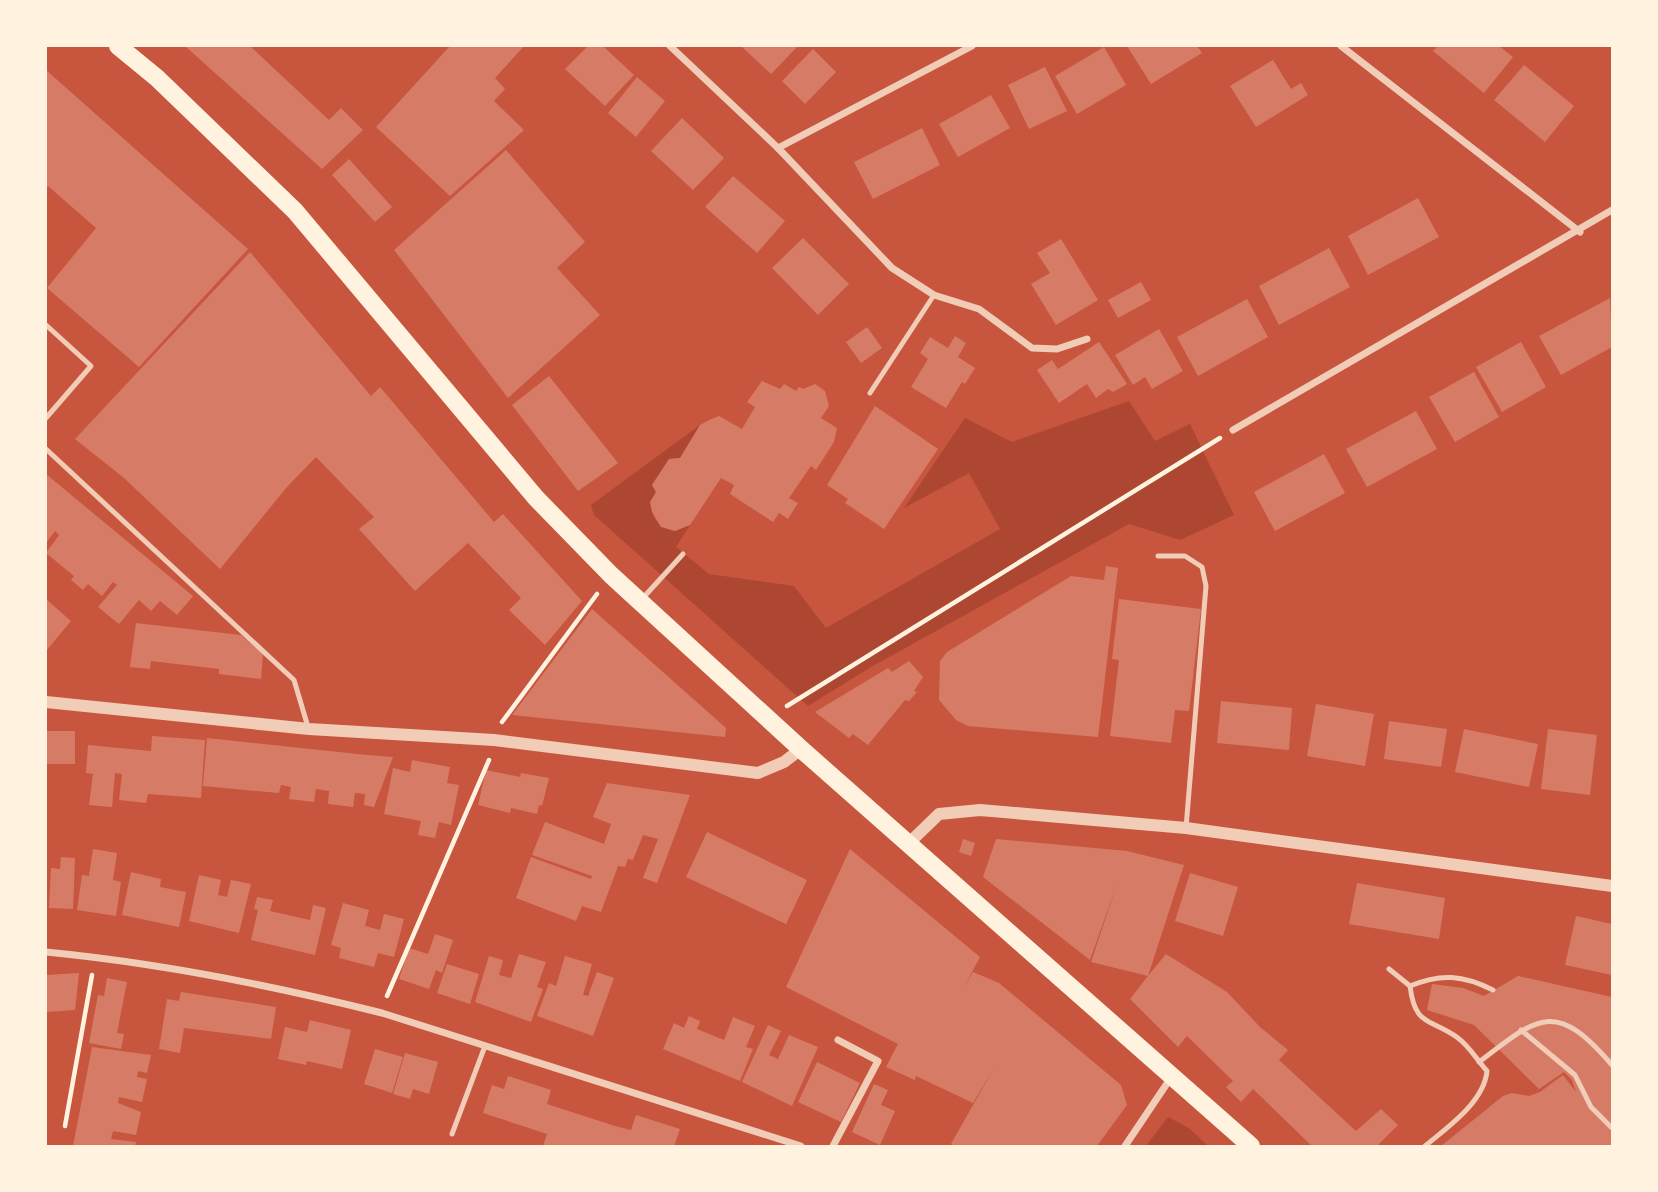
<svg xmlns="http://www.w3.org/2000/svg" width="1658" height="1192" font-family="Montserrat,sans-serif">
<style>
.green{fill:#ae4732}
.building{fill:#d67c66}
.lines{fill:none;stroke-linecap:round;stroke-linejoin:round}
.path{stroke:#fff3e0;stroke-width:4.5}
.service{stroke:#f1ccb7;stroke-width:5}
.minor{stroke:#f1ccb7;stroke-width:7}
.tertiary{stroke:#f1ccb7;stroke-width:12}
.primary{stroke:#fff3e0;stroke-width:18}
</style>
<rect width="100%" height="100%" fill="#c8553d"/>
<g class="green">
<path d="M1129,401L1155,441L1190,424L1234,515L1180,540L1129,524L871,667L808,706L594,515L591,505L700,425L680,458L669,459L652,485L656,492C646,512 655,527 675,531L690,525L676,547L709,574L794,586L826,628L1000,529L969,473L904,508L965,418L1012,442Z"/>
<path d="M1168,1117L1189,1128L1208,1146H1146Z"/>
</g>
<g class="building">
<path d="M185,46H250L329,120L341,108L363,130L322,169Z"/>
<path d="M450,46H524L495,78L505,89L494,101L524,130L450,196L376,127Z"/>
<path d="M588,46H603L634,75L605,106L565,69Z"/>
<path d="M741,46H798L771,74Z"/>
<path d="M1127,46H1197L1202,53L1151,84Z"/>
<path d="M1438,46H1499L1513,57L1484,93L1433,51Z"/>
<path d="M1104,47L1126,85L1077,114L1055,76Z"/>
<path d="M813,49L836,72L805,104L782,81Z"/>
<path d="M1273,60L1291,89L1301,83L1308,95L1256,127L1230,86Z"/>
<path d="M1524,65L1574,106L1545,142L1494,100Z"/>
<path d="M1045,67L1067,111L1029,129L1008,85Z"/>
<path d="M46,70L248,249L139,367L47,288L96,228L48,186L46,189Z"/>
<path d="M637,77L665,101L636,137L608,113Z"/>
<path d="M991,95L1010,128L958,157L939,124Z"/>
<path d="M682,118L724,158L693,190L651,151Z"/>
<path d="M922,128L940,165L873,199L854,162Z"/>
<path d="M506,150L585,242L557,268L600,315L508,398L394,250Z"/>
<path d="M349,159L392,207L375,222L332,175Z"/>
<path d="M733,176L785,221L757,253L705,207Z"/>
<path d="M1418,198L1439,237L1368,275L1348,236Z"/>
<path d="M803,238L849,284L818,315L772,268Z"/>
<path d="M1061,239L1098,300L1056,325L1031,284L1050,273L1037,253Z"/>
<path d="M1329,248L1350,287L1279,325L1259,286Z"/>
<path d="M250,252L371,396L380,387L494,522L503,514L582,601L545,645L509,610L521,598L468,543L415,591L359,529L374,517L316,457L287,487L220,569L124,478L75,439Z"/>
<path d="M1141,282L1151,300L1118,318L1108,300Z"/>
<path d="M1610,298L1612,347L1561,375L1539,336Z"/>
<path d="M1247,299L1268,337L1198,376L1177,337Z"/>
<path d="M867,327L882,348L861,363L846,342Z"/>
<path d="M1159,329L1183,371L1152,389L1145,377L1133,385L1115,355Z"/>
<path d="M955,336L966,343L958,357L975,368L965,384L962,382L946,408L911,387L928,359L920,353L930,337L948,348Z"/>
<path d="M1099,342L1127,384L1113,392L1108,389L1096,398L1087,384L1059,403L1037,370L1052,360L1058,369Z"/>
<path d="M1521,342L1546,387L1502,412L1476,367Z"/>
<path d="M1474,372L1499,417L1455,442L1429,397Z"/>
<path d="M549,376L618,463L578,491L512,405Z"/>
<path d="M762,381L780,389L784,384L796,391L799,387L803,389L815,384L825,391L829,406L821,418L837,428L834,442L816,470L811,466L789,498L798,503L788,519L779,513L773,522L730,494L734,485L721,478L690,525L675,531L661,527L652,512L650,502L656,492L652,485L669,459L680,458L700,425L709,420L719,416L742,429L755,407L747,402Z"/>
<path d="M875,406L938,449L884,529L845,503L848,499L827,485Z"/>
<path d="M1416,411L1437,449L1367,487L1346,449Z"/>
<path d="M1324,454L1345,493L1275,531L1254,492Z"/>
<path d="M46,474L193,596L177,615L160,601L151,611L139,600L119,624L98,607L117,585L113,582L102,596L88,584L83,590L71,580L74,576L46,553L59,535L55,531L46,543Z"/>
<path d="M1106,566L1118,568L1098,737L968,726L956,720L939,700L940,661L947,652L1071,576L1104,580Z"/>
<path d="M46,599L71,621L46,651Z"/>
<path d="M1119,599L1201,609L1189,711L1175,710L1171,743L1110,736L1119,660L1112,659Z"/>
<path d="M592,609L726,728L725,737L512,715Z"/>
<path d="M136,623L241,635L263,654L261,679L219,674V669L151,661L150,669L130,667Z"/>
<path d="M909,661L923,677L914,691L917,692L909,701L905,700L868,745L853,734L849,738L815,712L888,668L892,672Z"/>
<path d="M1221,701L1292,708L1289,750L1217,743Z"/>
<path d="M1316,704L1374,714L1365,766L1307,756Z"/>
<path d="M1389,721L1447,729L1441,767L1384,759Z"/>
<path d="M1464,729L1538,744L1529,787L1455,772Z"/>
<path d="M1548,729L1597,735L1590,795L1541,789Z"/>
<rect x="46" y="731" width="29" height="33"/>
<path d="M152,736L205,740L201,798L148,794L146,803L119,800L122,774L115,773L112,807L89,805L93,774L86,773L88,745L151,751Z"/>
<path d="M207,738L367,755L393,757L374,807L364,805L365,794L355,793L353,807L328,804L329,791L316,789L314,802L289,799L291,787L281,785L279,793L203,786Z"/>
<path d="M412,760L450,767L447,783L459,785L451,825L439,822L435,838L418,835L421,821L384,814L393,768L410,772Z"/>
<path d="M486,770L520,777L521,773L549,778L542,806L539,805L537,814L511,808L510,813L478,805Z"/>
<path d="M607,783L690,795L657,883L643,878L658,839L643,835L633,860L628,859L625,867L618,866L601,912L582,906L576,921L516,898L531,857L591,879L592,876L532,855L545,822L604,844L611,824L593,817Z"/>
<path d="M707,832L807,880L786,924L686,877Z"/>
<path d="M963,839L975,843L971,856L959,852Z"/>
<path d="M996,839L1127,851L1184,865L1148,976L1166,954L1227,992L1260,1027L1288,1050L1279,1060L1356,1131L1381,1109L1398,1125L1377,1146H1312L1253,1089L1241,1102L1226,1087L1233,1081L1187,1036L1178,1047L1130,999L1148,976L1091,962L1117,884L1090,960L983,877Z"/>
<path d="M93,849L117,853L113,880L121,882L116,916L77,910L82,875L89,876Z"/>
<path d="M850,849L980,957L963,989L973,972L999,983L1121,1085L1127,1105L1097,1146H955L951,1144L994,1068L973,1103L916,1076L915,1080L886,1067L898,1044L786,987Z"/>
<path d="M61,857L75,858L73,909L49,908L51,868L60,869Z"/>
<path d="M131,872L161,879L160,887L186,892L179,927L122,915Z"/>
<path d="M1190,873L1238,887L1223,936L1175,921Z"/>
<path d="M199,875L221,880L218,895L227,897L231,880L251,884L239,933L189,921Z"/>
<path d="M1357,883L1445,898L1439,939L1349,924Z"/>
<path d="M257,897L273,900L270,911L310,920L313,905L326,908L315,955L251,940L258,910L254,909Z"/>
<path d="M343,903L369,910L365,926L380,930L384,914L404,919L394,957L378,953L374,967L339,958L341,948L331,945Z"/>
<path d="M1576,916L1612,924V975L1565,965Z"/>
<path d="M435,934L453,940L442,973L436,970L429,989L399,979L409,948L428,954Z"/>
<path d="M519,954L546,962L537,987L543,989L531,1022L475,1002L489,956L503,960L499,975L511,978Z"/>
<path d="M565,956L592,964L583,995L588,996L597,972L614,978L593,1036L537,1016L549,983L556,986Z"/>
<path d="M447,964L479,974L470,1004L437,993Z"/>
<path d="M79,973L75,1010L46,1012V975Z"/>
<path d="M1518,976L1612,997V1146H1441L1503,1096L1512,1093L1529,1096L1540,1092L1563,1075L1576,1092L1572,1080L1564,1072L1539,1089L1474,1025L1427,1010L1432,984L1463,988L1484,996Z"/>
<path d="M107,978L127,982L117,1033L124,1034L121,1049L89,1043L98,995L104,996Z"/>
<path d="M181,992L276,1007L271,1039L184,1028L180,1053L159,1049L167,999L179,1001Z"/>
<path d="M689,1016L700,1021L697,1029L724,1040L733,1017L755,1026L746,1047L753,1049L740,1081L663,1049L674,1023L684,1028Z"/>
<path d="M310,1020L351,1030L342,1069L307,1061L306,1065L278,1059L285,1027L307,1032Z"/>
<path d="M768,1025L781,1031L769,1055L778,1059L789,1035L818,1047L792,1106L742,1082Z"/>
<path d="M92,1047L151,1055L147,1073L138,1071L137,1077L147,1079L142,1102L119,1097L118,1103L141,1112L136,1135L113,1131L111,1139L136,1142L135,1146H73Z"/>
<path d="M375,1049L403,1057L392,1093L364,1084Z"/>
<path d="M405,1053L438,1062L429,1094L413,1089L410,1099L393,1094Z"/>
<path d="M817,1062L860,1083L841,1122L798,1102Z"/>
<path d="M508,1076L551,1090L547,1104L615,1126L631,1130L636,1115L680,1129L674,1146H543L547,1134L483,1113L492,1085L504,1089Z"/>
<path d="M874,1084L888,1090L881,1105L895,1111L880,1145L852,1132Z"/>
</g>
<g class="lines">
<g class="path">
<path d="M787,706L1220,438"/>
<path d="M502,722L597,594"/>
<path d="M387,996L489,760"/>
<path d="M65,1126L92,975"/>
</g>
<g class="service">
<path d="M46,325L91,366L46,418"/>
<path d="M870,393L934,295"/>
<path d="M46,449L294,680L308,727"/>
<path d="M1158,556H1185L1202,567L1206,586L1186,828"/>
<path d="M642,599L683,554"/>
<path d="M1389,969L1410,986C1415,1027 1430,1018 1458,1038C1469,1046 1478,1061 1487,1071C1484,1102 1448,1127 1425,1146"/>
<path d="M1410,986C1441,973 1463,975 1493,990"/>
<path d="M1521,1030L1575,1075L1591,1107L1612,1128"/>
<path d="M1479,1062C1540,1015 1556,1000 1612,1065"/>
<path d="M452,1134L485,1046"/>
</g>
<g class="minor">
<path d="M670,46L778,148L892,268L934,295L979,309L1032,348L1057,349L1087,339"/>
<path d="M1341,46L1580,232"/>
<path d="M778,148L972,46"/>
<path d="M1233,430L1612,210"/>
<path d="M46,952C159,963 271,985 382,1013L801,1146"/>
<path d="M833,1146L878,1061L838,1040"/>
<path d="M1125,1146L1172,1076"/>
</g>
<g class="tertiary">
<path d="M46,702L309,729L494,740L758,773L784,762L801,749"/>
<path d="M908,844L939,814L980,810L1186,828L1612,886"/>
</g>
<path class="primary" d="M118,46L157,78L295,211L536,498L611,575L801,749L1251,1146"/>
</g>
<rect width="1658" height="1192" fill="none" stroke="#fff3e0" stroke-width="94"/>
</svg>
